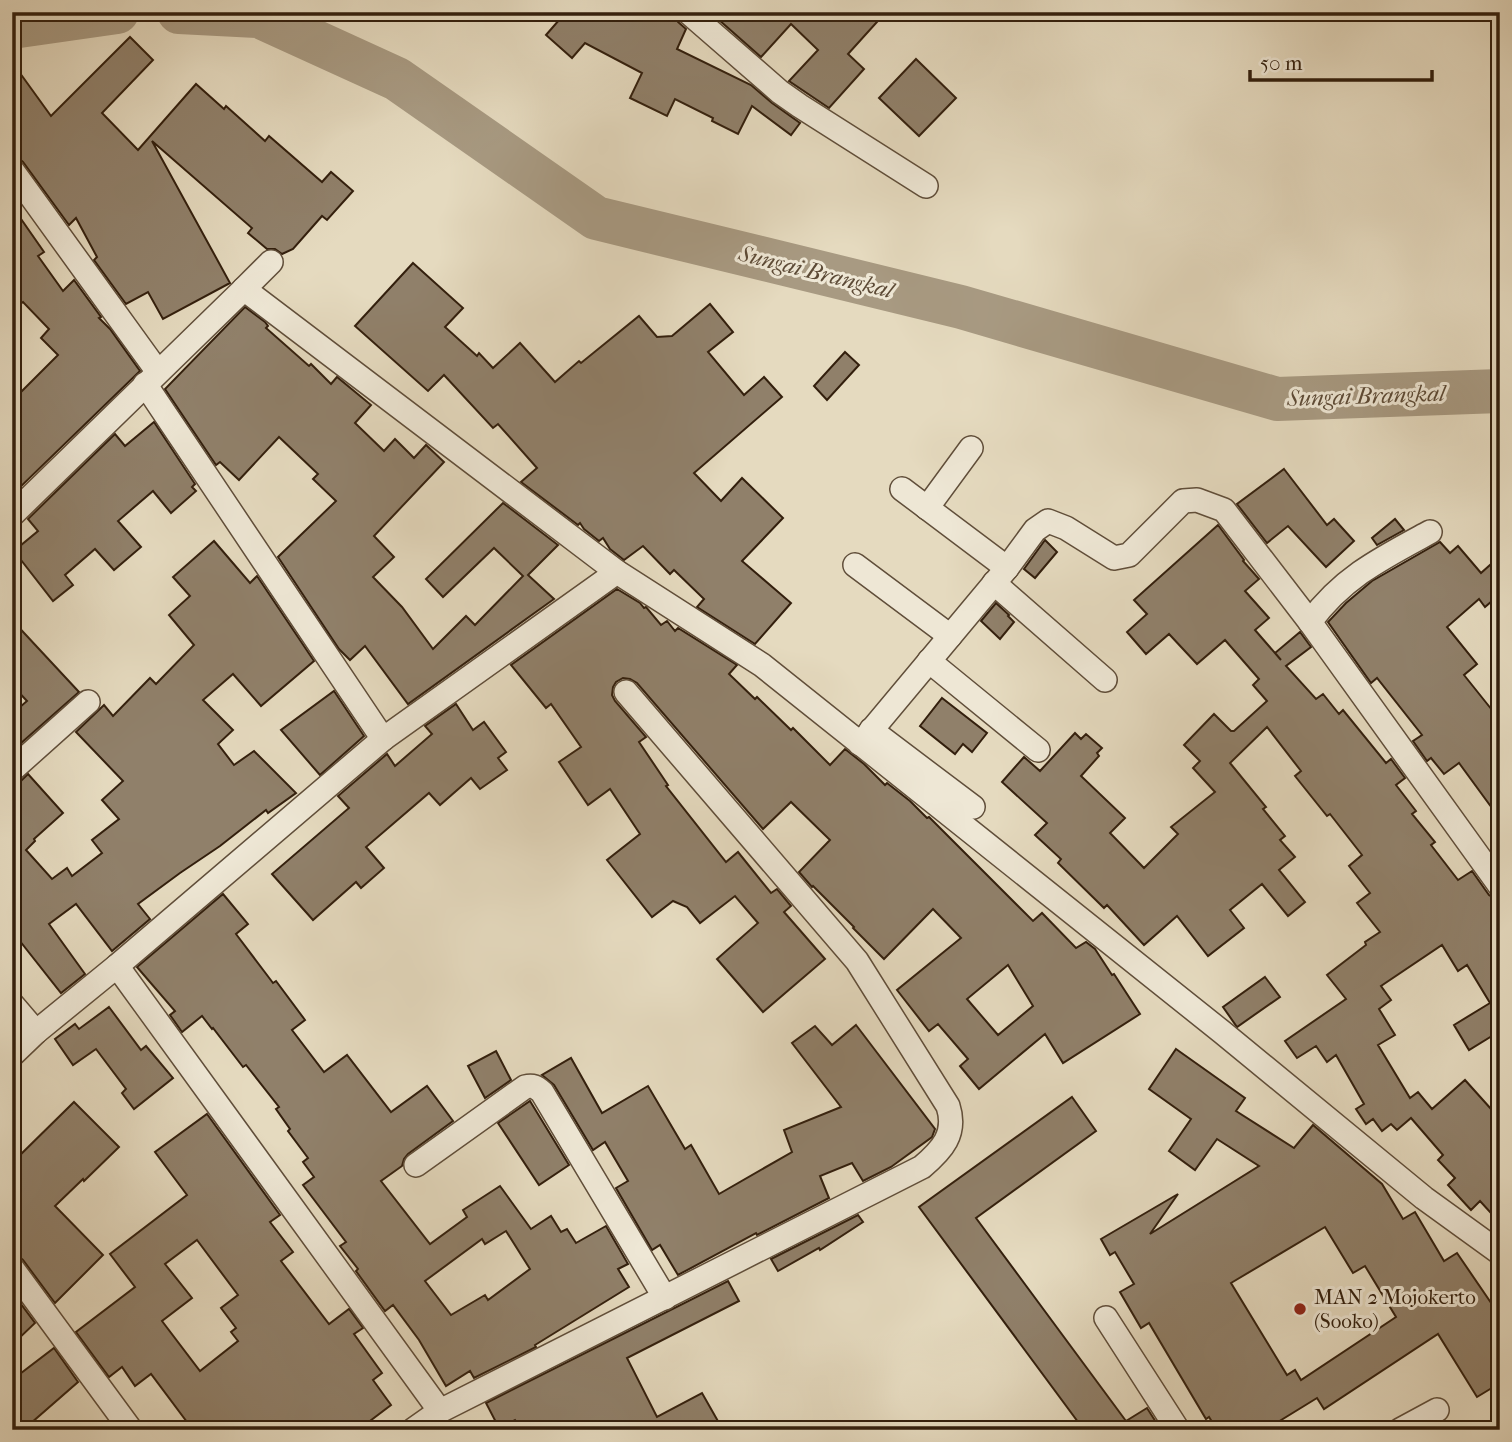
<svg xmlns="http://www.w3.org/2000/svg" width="1512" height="1442" font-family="'IM FELL French Canon',serif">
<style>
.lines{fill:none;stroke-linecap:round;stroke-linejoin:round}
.river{stroke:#a89a82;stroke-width:44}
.building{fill:#90806a;stroke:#331f0d;stroke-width:2;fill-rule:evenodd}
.minor-casing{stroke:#604e3a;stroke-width:26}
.minor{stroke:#eee7d5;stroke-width:23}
.poi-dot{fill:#8f2418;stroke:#eee7d5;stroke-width:2.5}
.labels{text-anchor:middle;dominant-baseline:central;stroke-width:6;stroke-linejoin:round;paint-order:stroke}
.poi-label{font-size:21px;fill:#331f0d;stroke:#eee7d5;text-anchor:start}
.water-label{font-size:23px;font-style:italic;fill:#5c4a36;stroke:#eee7d5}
</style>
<rect width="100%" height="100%" fill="#e5dabf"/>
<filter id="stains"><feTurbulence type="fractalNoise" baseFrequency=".00286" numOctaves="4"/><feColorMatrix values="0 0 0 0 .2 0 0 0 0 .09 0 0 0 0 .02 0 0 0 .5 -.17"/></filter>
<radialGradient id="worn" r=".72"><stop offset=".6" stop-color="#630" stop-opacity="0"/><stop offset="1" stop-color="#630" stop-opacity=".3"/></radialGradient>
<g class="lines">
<g class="river">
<path d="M179,12L259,16L397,79L596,218L961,307L1277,399L1500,391"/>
<path d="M12,27L117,12"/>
</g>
</g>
<g class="building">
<path d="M566,12H674L678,22L686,29L677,49L751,85L772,103L800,123L791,135L752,106L738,134L712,121L713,118L675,99L667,116L630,98L642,73L585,43L572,58L546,35Z"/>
<path d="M710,12H886L848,54L864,69L829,108L789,81L818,50L791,24L761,57Z"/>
<path d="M130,37L153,60L102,113L138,150L196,84L224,109L226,106L265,141L269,136L322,182L331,172L353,191L327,220L322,216L293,249L282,254L275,249H267L248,233L252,228L152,141L230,283L163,319L148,292L126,304L94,260L97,257L76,218L69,225L23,162L18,158L12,156V62L51,116Z"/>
<path d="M916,59L956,98L919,136L879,98Z"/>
<path d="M12,206L44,252L38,256L63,291L74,280L101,317L99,318L110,329L140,371L12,495V401L58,355L41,338L49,329L23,302L12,310Z"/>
<path d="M413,263L463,308L445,327L477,356L479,353L493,368L520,343L555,382L579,361L581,363L639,316L657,337L672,336L710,304L733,332L708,352L744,395L764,377L782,397L694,473L721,501L742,478L783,518L742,561L791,603L755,644L697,607L704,599L674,570L670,574L643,546L624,560L610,549L603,538L599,541L584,529L580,523L578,525L521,482L537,468L498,424L493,428L444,375L428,391L355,326Z"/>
<path d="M245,307L265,322L268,326L266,328L309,366L311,364L331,384L337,377L371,405L355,423L384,451L395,439L414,458L426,445L444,462L374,536L394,557L373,577L402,607L433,649L466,616L475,625L523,576L494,548L443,597L426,579L503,503L558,545L528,575L554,599L408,704L365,646L350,660L339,649L278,557L336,501L313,479L318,474L279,437L239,480L220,462L216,465L165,389Z"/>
<path d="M845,352L859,365L827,400L814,386Z"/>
<path d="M154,422L195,484L192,487L196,491L171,513L153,491L118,521L141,547L114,570L95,549L65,575L73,585L53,601L14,551L38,531L28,519L115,434L125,446Z"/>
<path d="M1284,469L1327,525L1334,519L1354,541L1326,567L1288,526L1267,543L1237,504Z"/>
<path d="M1395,519L1404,530L1377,545L1372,538Z"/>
<path d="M1218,525L1244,560L1243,561L1259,579L1245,591L1269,618L1255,630L1281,660L1275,653L1300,632L1311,647L1286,666L1316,699L1323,694L1339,714L1343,710L1386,763L1391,759L1405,778L1396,785L1416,811L1412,814L1435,842L1431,845L1458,880L1472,871L1489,895L1494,898L1500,900V1031L1469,1050L1454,1025L1490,1003L1467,965L1458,971L1442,945L1381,986L1391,1000L1379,1009L1395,1035L1378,1045L1410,1098L1418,1092L1432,1109L1465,1080L1500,1119V1223L1480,1201L1471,1210L1448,1185L1455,1178L1438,1160L1443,1155L1411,1118L1397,1130L1391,1124L1382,1131L1373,1119L1366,1124L1356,1109L1364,1104L1336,1055L1327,1062L1316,1046L1297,1058L1285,1041L1346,999L1327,975L1366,945L1365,942L1380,932L1357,903L1370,893L1349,866L1362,855L1330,814L1327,816L1295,776L1301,771L1267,727L1230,763L1266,807L1263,809L1285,836L1280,840L1295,857L1279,870L1305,902L1288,916L1262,884L1230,910L1244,928L1208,956L1177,916L1144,945L1107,905L1104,908L1058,863L1061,859L1035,835L1047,823L1002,782L1024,757L1040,771L1075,733L1081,739L1086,734L1102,748L1097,753L1099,756L1081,776L1125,818L1110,833L1144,868L1178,834L1171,827L1215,792L1193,768L1200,761L1184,745L1214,714L1231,731H1234L1267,701L1253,685L1259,679L1225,640L1197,664L1169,634L1146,654L1127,632L1147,614L1134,600Z"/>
<path d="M1045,540L1057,552L1035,578L1024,569Z"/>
<path d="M214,541L250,583L257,576L314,661L261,706L233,674L203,700L233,730L218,744L234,765L254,751L296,793L268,813L266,810L220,846L180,873L138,904L150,919L112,951L76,904L49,924L85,974L61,993L12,931V784L21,781L28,774L63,813L34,839L35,841L26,850L52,879L67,868L72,876L102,853L92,840L119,819L102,800L123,781L76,732L104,705L113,716L150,678L156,684L194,645L169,615L190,596L173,577Z"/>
<path d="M1440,542L1450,553L1458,546L1481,573L1500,556V594L1485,607L1479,599L1447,627L1477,664L1464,675L1500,720V819L1459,763L1444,774L1431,758L1427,761L1413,741L1422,735L1377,678L1371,683L1328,622L1346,603L1372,581Z"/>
<path d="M617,589L640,603L644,608L646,607L661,625L667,621L675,631L678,628L737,665L729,674L755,699L757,697L791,730L793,728L830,765L845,749L864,764L885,785L887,783L910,801L927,818L929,817L1033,921L1042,913L1076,948L1086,942L1095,949L1112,975L1114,974L1140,1014L1063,1063L1045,1034L979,1089L960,1066L968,1059L938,1024L929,1031L897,990L961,938L933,909L884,959L853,928L854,927L813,886L812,887L799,872L830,840L791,802L763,829L637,683L630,679L623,678L616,682L613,687L612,695L615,701L646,737L639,742L668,785L666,786L726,862L738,852L771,893L777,889L791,906L784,912L825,959L763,1012L717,959L758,923L735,896L700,923L687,907L673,901L652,917L607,860L640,834L610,789L588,805L559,762L581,747L551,704L546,708L511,665ZM1008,965L1033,1006L998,1035L967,999Z"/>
<path d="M996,603L1009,615L1008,616L1014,622L1000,639L981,621Z"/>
<path d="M12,620L79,692L12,751V714L27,701L12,685Z"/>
<path d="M334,691L364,736L320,775L281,730Z"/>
<path d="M942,698L987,733L972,752L963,744L955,754L920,726Z"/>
<path d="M456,704L473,730L484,722L506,752L498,758L507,770L480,789L471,778L440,805L429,793L366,847L384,868L361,888L356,882L313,920L272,874L349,808L338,796L387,754L395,766L432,734L425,726Z"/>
<path d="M223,894L248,924L236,934L273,983L276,981L305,1020L292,1030L324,1072L347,1055L391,1112L427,1086L453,1121L408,1154L404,1159L402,1166L381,1181L430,1244L467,1217L463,1210L500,1186L531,1229L551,1216L561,1232L567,1229L576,1243L606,1226L628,1264L618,1269L629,1287L535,1345L536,1347L474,1378L470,1371L446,1386L419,1340L393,1305L385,1311L356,1271L358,1269L340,1246L346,1242L303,1185L314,1177L303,1162L308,1158L288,1131L290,1129L276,1109L279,1107L246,1065L243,1067L213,1028L212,1029L202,1016L182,1032L170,1015L175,1011L137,967ZM506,1231L530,1269L488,1300L485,1295L451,1315L425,1281L482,1239L485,1244Z"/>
<path d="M1265,977L1280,997L1237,1027L1223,1007Z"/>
<path d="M109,1007L141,1050L146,1046L173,1078L134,1109L122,1093L126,1089L96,1049L73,1065L55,1039L75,1024L79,1029Z"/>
<path d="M856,1025L935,1129L932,1137L891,1167L863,1181L852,1163L820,1176L829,1198L757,1235L756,1233L678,1275L660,1245L652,1250L616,1188L628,1181L605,1142L593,1150L554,1085L542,1075L571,1058L602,1113L648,1086L685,1149L691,1145L719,1194L792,1152L784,1130L841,1107L792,1043L815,1026L832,1045Z"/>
<path d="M1176,1049L1245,1098L1236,1111L1294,1148L1313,1125L1382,1184L1403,1219L1415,1212L1444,1261L1457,1253L1500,1316V1383L1477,1397L1438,1334L1324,1409L1317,1398L1265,1430H1217L1209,1417L1206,1419L1149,1323L1141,1328L1120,1292L1134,1284L1115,1252L1110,1255L1101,1239L1178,1194L1150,1234L1259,1166L1217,1139L1195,1170L1169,1151L1191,1119L1149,1089ZM1325,1227L1353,1273L1365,1266L1396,1317L1301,1380L1295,1370L1287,1375L1231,1283Z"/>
<path d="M496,1051L511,1080L485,1098L468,1066Z"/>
<path d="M1072,1097L1096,1131L976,1218L1126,1421L1147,1408L1161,1430H1084L919,1207Z"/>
<path d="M530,1101L569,1165L539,1185L498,1123Z"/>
<path d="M74,1102L119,1147L84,1181L83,1179L55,1206L103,1255L55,1303L23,1260L18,1256L12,1254V1163Z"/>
<path d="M207,1114L280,1215L270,1222L293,1252L281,1261L329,1324L349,1309L363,1328L354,1334L382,1373L373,1380L391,1405L358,1430H193L151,1374L135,1386L122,1367L109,1377L76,1332L135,1287L110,1254L187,1195L155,1152ZM197,1240L238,1295L221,1308L236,1328L231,1332L238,1341L200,1371L162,1321L192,1298L165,1264Z"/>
<path d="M858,1215L863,1222L820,1250L819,1248L778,1271L771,1259Z"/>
<path d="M728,1281L739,1301L627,1358L657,1417L702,1393L723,1430H521L515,1420L499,1428L486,1403Z"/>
<path d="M12,1292L35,1323L12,1345Z"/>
<path d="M54,1348L78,1382L23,1430L12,1418V1380Z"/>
</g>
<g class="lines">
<defs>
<g id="minor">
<path d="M688,12L780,92L800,106L926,186"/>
<path d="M12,170L158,372"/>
<path d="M244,289L271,262"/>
<path d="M145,384L383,739"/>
<path d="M902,489L1007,568"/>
<path d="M927,508L971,448"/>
<path d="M12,515L244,289L617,572L762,665L1222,1032L1424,1198L1500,1253"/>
<path d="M855,565L950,636"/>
<path d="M994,583L1105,680"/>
<path d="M1310,622C1343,577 1382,558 1430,532"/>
<path d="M929,661L1038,750"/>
<path d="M871,730L973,807"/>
<path d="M860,744L1007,568L1035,530L1048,521L1066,528L1114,558L1129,555L1183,501L1197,500L1224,510L1310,622L1500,886"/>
<path d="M12,770L88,702"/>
<path d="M117,966L440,1411"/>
<path d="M12,1004L36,1032"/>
<path d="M12,1055L36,1032L117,966L383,739L617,572"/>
<path d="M416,1165L525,1087C533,1085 536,1087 542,1092L665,1298"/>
<path d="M12,1268L131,1430"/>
<path d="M1106,1318L1178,1430"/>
<path d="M413,1430L440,1411L922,1167C942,1150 957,1134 948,1106L857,961L626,692"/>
<path d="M1400,1430L1437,1410"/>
</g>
</defs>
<use href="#minor" class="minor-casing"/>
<use href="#minor" class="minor"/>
</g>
<circle class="poi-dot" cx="1300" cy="1309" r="7"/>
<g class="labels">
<g class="poi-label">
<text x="1314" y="1297">MAN 2 Mojokerto<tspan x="1314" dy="24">(Sooko)</tspan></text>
</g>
<g class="water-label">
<text transform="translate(816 272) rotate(14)">Sungai Brangkal</text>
<text transform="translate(1366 396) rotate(-2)">Sungai Brangkal</text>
</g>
</g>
<rect width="1512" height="1442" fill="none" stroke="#e5dabf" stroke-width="42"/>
<rect x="14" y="14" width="1484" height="1414" fill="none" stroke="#331f0d" stroke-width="3.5"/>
<rect x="21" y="21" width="1470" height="1400" fill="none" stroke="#331f0d" stroke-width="2"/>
<path d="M1250 70v10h182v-10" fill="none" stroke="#331f0d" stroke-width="3.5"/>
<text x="1260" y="70" font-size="21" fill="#331f0d" stroke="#eee7d5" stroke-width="5" paint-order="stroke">50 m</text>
<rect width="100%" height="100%" filter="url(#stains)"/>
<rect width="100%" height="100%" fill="url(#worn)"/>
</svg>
